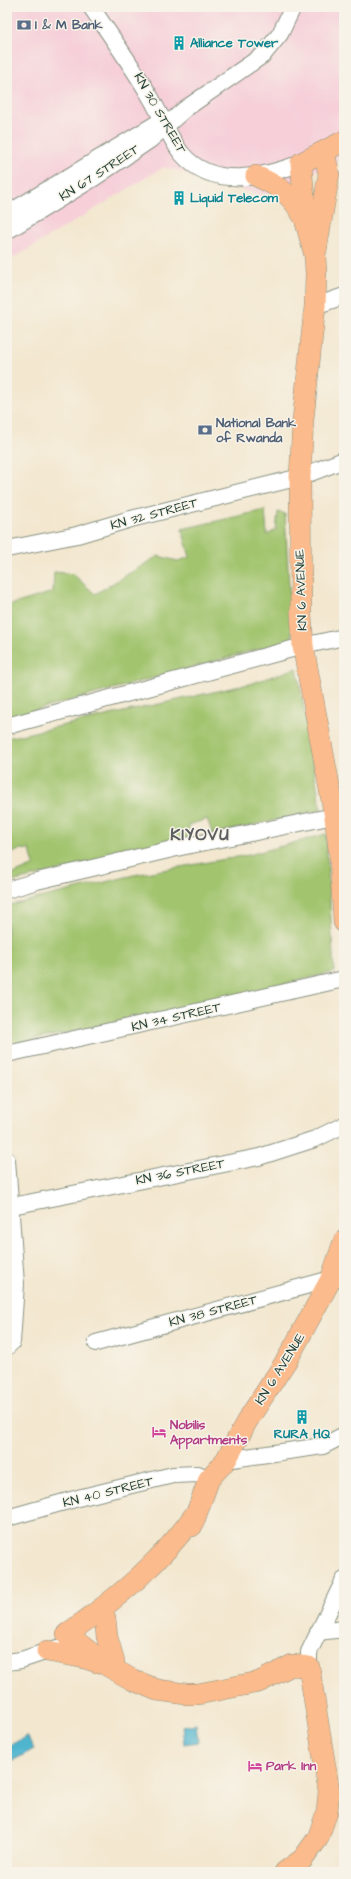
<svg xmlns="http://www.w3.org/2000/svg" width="351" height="1879" font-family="'Architects Daughter',sans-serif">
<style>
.built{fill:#f6cfd9}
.green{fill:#a2c46e;stroke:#608051}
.water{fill:#50b5cf;stroke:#387982}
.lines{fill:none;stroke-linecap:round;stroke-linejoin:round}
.minor-casing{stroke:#899282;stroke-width:18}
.major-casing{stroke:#899282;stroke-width:22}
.minor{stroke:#fff;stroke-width:16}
.major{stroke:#fbbb8c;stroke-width:21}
.labels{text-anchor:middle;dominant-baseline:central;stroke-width:3;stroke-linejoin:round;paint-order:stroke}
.service-label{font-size:13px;font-weight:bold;fill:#4e5e75;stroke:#f7f3e8;text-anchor:start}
.culture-label{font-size:13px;font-weight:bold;fill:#0d838f;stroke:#f7f3e8;text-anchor:start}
.street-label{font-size:13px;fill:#1f3d34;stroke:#f7f3e8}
.hotel-label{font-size:13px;font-weight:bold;fill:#b23c85;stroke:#f7f3e8;text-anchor:start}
.district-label{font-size:17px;font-weight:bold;letter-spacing:1px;fill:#5d5e60;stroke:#f7f3e8}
</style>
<rect width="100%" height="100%" fill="#f7f3e8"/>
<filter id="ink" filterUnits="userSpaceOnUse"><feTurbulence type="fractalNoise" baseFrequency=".025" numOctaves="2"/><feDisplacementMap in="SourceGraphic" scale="8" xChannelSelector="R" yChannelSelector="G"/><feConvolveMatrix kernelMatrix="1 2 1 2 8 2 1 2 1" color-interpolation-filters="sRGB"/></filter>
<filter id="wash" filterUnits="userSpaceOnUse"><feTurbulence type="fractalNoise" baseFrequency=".012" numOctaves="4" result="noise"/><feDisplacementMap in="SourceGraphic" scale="16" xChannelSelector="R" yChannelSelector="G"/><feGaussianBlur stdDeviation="0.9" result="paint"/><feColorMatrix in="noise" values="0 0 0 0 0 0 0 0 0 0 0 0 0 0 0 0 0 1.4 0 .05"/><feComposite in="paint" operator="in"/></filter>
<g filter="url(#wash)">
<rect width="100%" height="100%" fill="#f3e7cf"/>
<path class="built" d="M7,7H344V157L263,196L164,167L7,262Z"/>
<g class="green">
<path d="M265,510L267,535L276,530L278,512L285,514L292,640L7,718V606L53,592L54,572L73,574L95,594L158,556L178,561L190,557L182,529Z"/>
<path d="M297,668L321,810L213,834L207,819L189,825L188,840L7,883V877L34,865L30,850L21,849L7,856V738L249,684Z"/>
<path d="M326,834L334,972L163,1013L7,1045V906L134,875L249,855Z"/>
</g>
<g class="water">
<path d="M196,1724L198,1742L184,1744L182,1726Z"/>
<path d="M27,1736L34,1749L12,1761L7,1753V1747Z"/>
</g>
</g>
<g filter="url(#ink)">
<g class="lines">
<defs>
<g id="minor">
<path d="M91,7C112,37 133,67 151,98C161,115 171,141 182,154C213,190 264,177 301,163"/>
<path d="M7,214L164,119"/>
<path d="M7,231L94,178L150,140L185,109L263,55L280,34L293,7"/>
<path d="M315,306L344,296"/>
<path d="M7,549L77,535L131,519L300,477L344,460"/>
<path d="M7,726L303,646L344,637"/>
<path d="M7,890L37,881L181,847L344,814"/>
<path d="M7,1054L344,979"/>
<path d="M7,1160L16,1284L12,1342L7,1347"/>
<path d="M7,1207L259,1157L315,1139L344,1125"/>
<path d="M96,1343L331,1279H344"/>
<path d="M226,1460L323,1446L344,1435"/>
<path d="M7,1518L82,1497L173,1475L198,1474L209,1479"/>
<path d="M318,1632L344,1629"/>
<path d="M7,1662L21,1660L57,1648"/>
<path d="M309,1667V1652L344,1580"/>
</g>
<g id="major">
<path d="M344,141L301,163L306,223L315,256L316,274L315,306L303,420L300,477L301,614L303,646L335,817L340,857L344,922"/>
<path d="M256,176C281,187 292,195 305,219"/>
<path d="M316,251L329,174L324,152"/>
<path d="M196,1513C162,1562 115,1600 67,1634L106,1665L131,1679L157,1690L186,1694H198L259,1682L292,1665L309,1667L329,1791L327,1812L318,1838L303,1859L285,1872"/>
<path d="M192,1526L209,1479L226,1460L247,1421L288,1358L331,1279L344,1241"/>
<path d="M105,1618L107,1637L114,1661"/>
<path d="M47,1651L85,1658L97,1662"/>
</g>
</defs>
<use href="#minor" class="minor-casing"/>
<use href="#major" class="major-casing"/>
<use href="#minor" class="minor"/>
<use href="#major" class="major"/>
</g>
</g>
<defs>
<symbol id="bank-bare" viewBox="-9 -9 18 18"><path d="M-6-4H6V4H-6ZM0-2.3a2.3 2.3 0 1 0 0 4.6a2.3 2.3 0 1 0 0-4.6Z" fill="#5c6f8a" stroke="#f7f3e8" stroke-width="2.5" paint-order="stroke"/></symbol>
<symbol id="building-bare" viewBox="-9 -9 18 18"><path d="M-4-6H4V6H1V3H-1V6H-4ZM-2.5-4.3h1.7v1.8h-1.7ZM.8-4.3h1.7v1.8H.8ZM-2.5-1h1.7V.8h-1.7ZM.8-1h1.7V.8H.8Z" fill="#0f9aa8" stroke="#f7f3e8" stroke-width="2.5" paint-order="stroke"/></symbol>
<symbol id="hotel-bare" viewBox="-9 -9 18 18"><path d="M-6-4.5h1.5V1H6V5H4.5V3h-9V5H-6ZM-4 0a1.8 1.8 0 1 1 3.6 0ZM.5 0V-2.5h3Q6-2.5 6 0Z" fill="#d1479c" stroke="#f7f3e8" stroke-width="2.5" paint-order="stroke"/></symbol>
</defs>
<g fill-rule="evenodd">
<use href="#bank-bare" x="14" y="15" width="20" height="20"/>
<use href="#building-bare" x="169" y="33" width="20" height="20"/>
<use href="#building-bare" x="169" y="188" width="20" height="20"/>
<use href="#bank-bare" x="195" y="420" width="20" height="20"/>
<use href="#building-bare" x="292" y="1407" width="20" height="20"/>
<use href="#hotel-bare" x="149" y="1422" width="20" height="20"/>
<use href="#hotel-bare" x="245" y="1756" width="20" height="20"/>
</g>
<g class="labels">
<g class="service-label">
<text x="35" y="25">I &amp; M Bank</text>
<text x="216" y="423">National Bank<tspan x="216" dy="15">of Rwanda</tspan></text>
</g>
<g class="culture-label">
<text x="190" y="43">Alliance Tower</text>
<text x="190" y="198">Liquid Telecom</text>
<text x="302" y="1434" text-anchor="middle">RURA HQ</text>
</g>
<g class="street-label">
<text transform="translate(160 113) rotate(60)">KN 30 STREET</text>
<text transform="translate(99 173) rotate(-33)">KN 67 STREET</text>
<text transform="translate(154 514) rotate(-15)">KN 32 STREET</text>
<text transform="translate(301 590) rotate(-92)">KN 6 AVENUE</text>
<text transform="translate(176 1017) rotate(-13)">KN 34 STREET</text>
<text transform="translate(180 1172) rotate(-11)">KN 36 STREET</text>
<text transform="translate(213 1311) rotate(-15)">KN 38 STREET</text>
<text transform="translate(280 1369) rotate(-58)">KN 6 AVENUE</text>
<text transform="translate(108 1492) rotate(-14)">KN 40 STREET</text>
</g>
<g class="hotel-label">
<text x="170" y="1425">Nobilis<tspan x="170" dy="15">Appartments</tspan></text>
<text x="266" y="1766">Park Inn</text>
</g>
<g class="district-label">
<text x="200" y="835">KIYOVU</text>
</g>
</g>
<rect width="351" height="1879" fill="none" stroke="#f7f3e8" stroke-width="24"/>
</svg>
